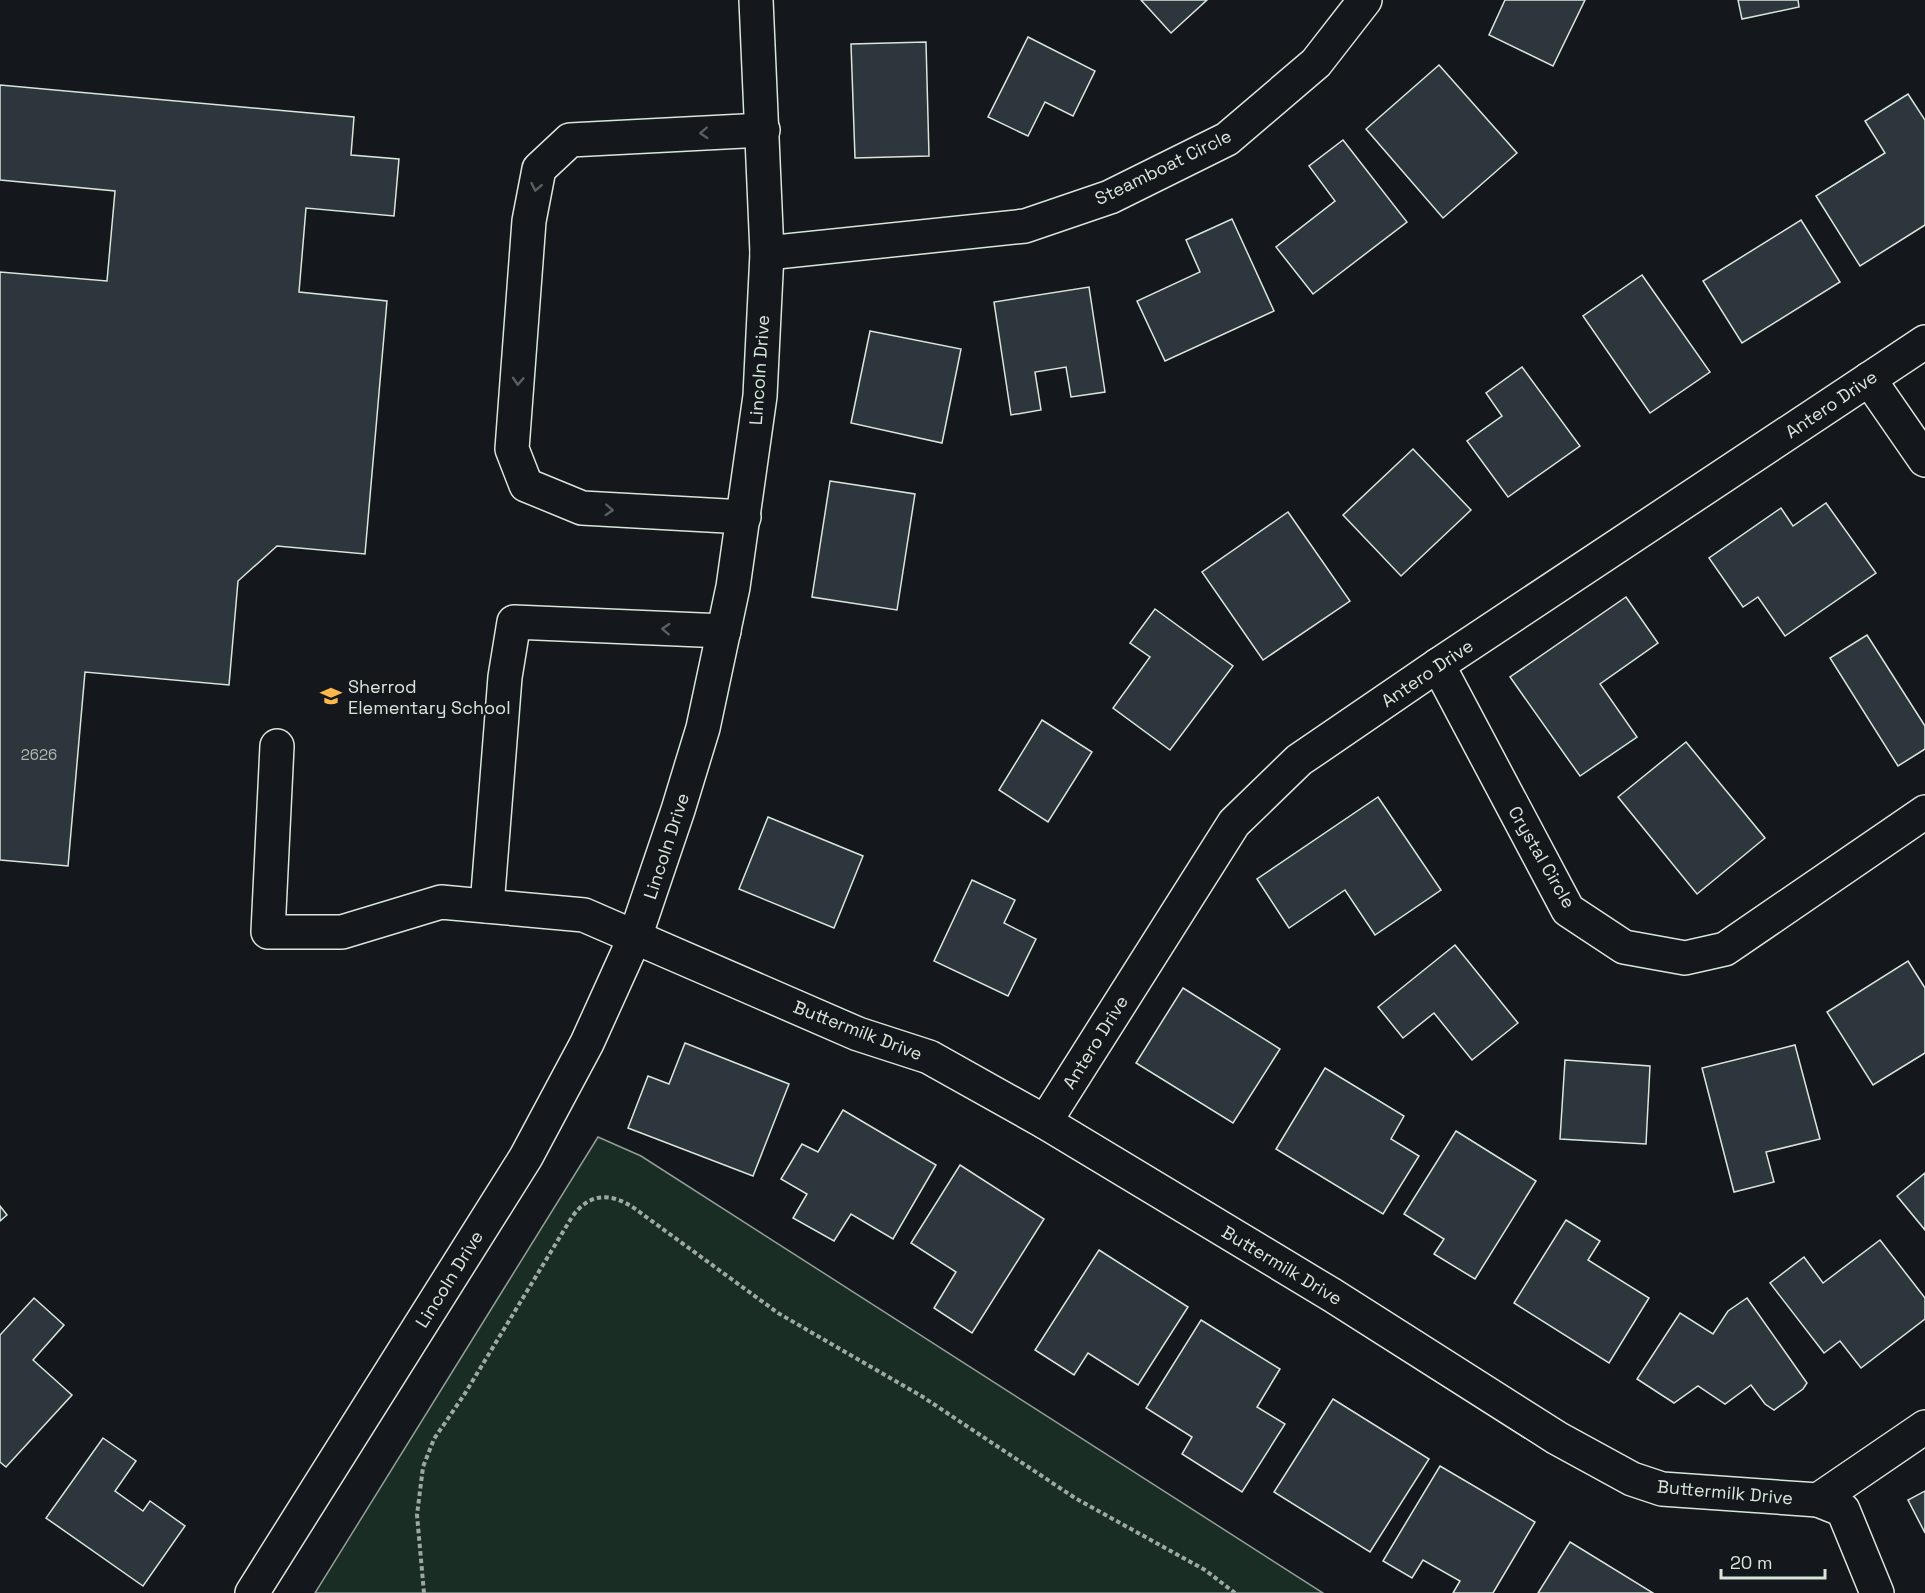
<svg xmlns="http://www.w3.org/2000/svg" width="1925" height="1593" font-family="'Space Grotesk',sans-serif">
<style>
.green{fill:#1a2d24;stroke:#939e99;stroke-width:1.5}
.building{fill:#2c363c;stroke:#d8e6dc;stroke-width:1.5}
.lines{fill:none;stroke-linecap:round;stroke-linejoin:round}
.minor-casing{stroke:#d8e6dc;stroke-width:36}
.path{stroke:#9da8a2;stroke-width:4;stroke-dasharray:4.5 3;stroke-linecap:butt}
.minor{stroke:#14181c;stroke-width:33}
.oneway{stroke:#59605f}
.labels{text-anchor:middle;dominant-baseline:central;stroke-width:4.5;stroke-linejoin:round;paint-order:stroke}
.number-label{font-size:15px;fill:#adbab4}
.street-label{font-size:18px;fill:#d8e6dc;stroke:#14181c}
.poi-label{font-size:18px;fill:#d8e6dc;stroke:#14181c;text-anchor:start}
</style>
<rect width="100%" height="100%" fill="#14181c"/>
<path class="green" d="M598,1137L641,1156L1323,1593H315Z"/>
<g class="building">
<path d="M1141,0H1207L1171,33Z"/>
<path d="M1505,0H1585L1553,66L1489,35Z"/>
<path d="M1738,0H1798L1799,7L1742,19Z"/>
<path d="M1028,37L1095,71L1073,116L1045,102L1028,136L988,117Z"/>
<path d="M926,42L929,156L855,158L851,44Z"/>
<path d="M1439,65L1517,153L1443,218L1366,129Z"/>
<path d="M0,85L354,117L351,155L399,159L394,216L306,208L299,292L387,301L365,554L277,546L238,581L229,685L85,672L68,866L0,860V272L107,281L115,191L0,180Z"/>
<path d="M1908,94L1925,120V225L1860,266L1816,196L1885,153L1865,121Z"/>
<path d="M1343,140L1407,222L1313,294L1276,247L1335,201L1309,166Z"/>
<path d="M1232,219L1274,311L1165,361L1137,301L1200,272L1186,240Z"/>
<path d="M1801,220L1840,282L1742,343L1703,281Z"/>
<path d="M1642,275L1710,372L1650,413L1583,316Z"/>
<path d="M1089,287L1105,392L1071,397L1066,367L1035,372L1041,410L1011,415L994,302Z"/>
<path d="M870,331L961,349L942,443L851,423Z"/>
<path d="M1522,367L1580,446L1508,497L1467,441L1502,416L1486,393Z"/>
<path d="M1413,449L1471,510L1401,576L1343,515Z"/>
<path d="M830,481L915,494L897,610L812,597Z"/>
<path d="M1826,503L1876,573L1785,636L1758,597L1743,607L1709,558L1781,508L1793,526Z"/>
<path d="M1288,512L1350,601L1263,660L1202,572Z"/>
<path d="M1626,597L1658,643L1600,684L1637,737L1580,776L1510,677Z"/>
<path d="M1155,609L1233,666L1170,750L1113,708L1150,657L1130,643Z"/>
<path d="M1867,635L1925,726V749L1898,766L1830,658Z"/>
<path d="M1042,720L1092,752L1048,822L999,790Z"/>
<path d="M1686,742L1765,838L1697,894L1618,797Z"/>
<path d="M1378,797L1441,890L1375,935L1345,890L1289,928L1257,879Z"/>
<path d="M768,817L863,856L834,928L739,889Z"/>
<path d="M972,880L1015,900L1004,923L1036,939L1008,996L934,961Z"/>
<path d="M1455,945L1518,1023L1472,1060L1434,1013L1403,1038L1378,1007Z"/>
<path d="M1908,961L1925,988V1053L1873,1085L1827,1012Z"/>
<path d="M1183,988L1280,1049L1233,1123L1136,1063Z"/>
<path d="M685,1043L789,1084L753,1176L628,1128L648,1076L669,1084Z"/>
<path d="M1795,1045L1820,1139L1766,1152L1774,1182L1734,1192L1702,1068Z"/>
<path d="M1565,1060L1650,1066L1646,1144L1560,1139Z"/>
<path d="M1325,1068L1404,1116L1391,1139L1419,1156L1383,1214L1276,1149Z"/>
<path d="M843,1110L936,1165L893,1239L851,1214L834,1241L793,1218L807,1194L781,1179L802,1144L818,1152Z"/>
<path d="M1456,1131L1536,1181L1475,1279L1434,1254L1444,1239L1404,1214Z"/>
<path d="M960,1165L1044,1219L972,1333L934,1308L956,1272L911,1243Z"/>
<path d="M1925,1173V1230L1897,1196Z"/>
<path d="M0,1206L7,1215L0,1221Z"/>
<path d="M1566,1220L1600,1241L1588,1260L1649,1298L1609,1363L1514,1303Z"/>
<path d="M1880,1240L1925,1298V1319L1861,1368L1840,1341L1824,1353L1770,1283L1804,1257L1823,1283Z"/>
<path d="M1099,1250L1188,1307L1138,1385L1088,1353L1074,1375L1035,1350Z"/>
<path d="M34,1298L64,1325L33,1360L72,1395L6,1467L0,1462V1335Z"/>
<path d="M1747,1298L1807,1383L1803,1389L1774,1410L1765,1404L1751,1385L1725,1404L1698,1386L1674,1403L1637,1379L1680,1313L1713,1334L1728,1311Z"/>
<path d="M1201,1320L1280,1369L1257,1407L1285,1424L1242,1492L1182,1454L1192,1437L1146,1408Z"/>
<path d="M1333,1399L1429,1459L1370,1552L1274,1492Z"/>
<path d="M103,1438L136,1461L115,1491L143,1511L150,1501L185,1526L143,1586L46,1518Z"/>
<path d="M1440,1466L1535,1522L1493,1593H1453L1460,1581L1423,1560L1412,1578L1383,1561Z"/>
<path d="M1925,1491V1533L1908,1500Z"/>
<path d="M1570,1542L1653,1593H1538Z"/>
</g>
<g class="lines">
<defs>
<g id="minor">
<path d="M767,253L1025,226L1110,197L1227,139L1316,63L1365,0"/>
<path d="M1869,379L1925,460"/>
<path d="M744,517L582,508L526,485L512,449L529,221L539,169L570,140L763,130"/>
<path d="M1438,665L1568,910L1624,947L1685,958L1725,949L1925,812"/>
<path d="M277,746L268,932H342L441,902L584,915L858,1034L929,1057L1045,1122L1332,1295L1557,1438L1632,1479L1662,1489L1818,1500L1925,1427"/>
<path d="M487,906L505,677L514,622L724,631"/>
<path d="M1045,1122L1234,823L1299,760L1438,665L1925,342"/>
<path d="M1818,1500L1843,1510L1877,1593"/>
<path d="M252,1593L526,1157L587,1043L635,937L678,810L703,728L733,587L760,396L767,253L756,0"/>
</g>
</defs>
<use href="#minor" class="minor-casing"/>
<path class="path" d="M424,1593L417,1515L423,1467L434,1439L464,1395L572,1217C589,1193 610,1192 634,1208L778,1313L923,1397L1075,1498L1205,1570L1235,1593"/>
<use href="#minor" class="minor"/>
</g>
<defs><path id="oneway-chevron" d="M-2-3.5L2.5 0L-2 3.5" fill="none" stroke-width="1.6" stroke-linecap="round" stroke-linejoin="round" transform="scale(1.5)"/></defs>
<g class="oneway">
<use href="#oneway-chevron" transform="translate(704 133) rotate(177)"/>
<use href="#oneway-chevron" transform="translate(536 187) rotate(101)"/>
<use href="#oneway-chevron" transform="translate(518 381) rotate(94)"/>
<use href="#oneway-chevron" transform="translate(609 510) rotate(3)"/>
<use href="#oneway-chevron" transform="translate(666 629) rotate(-177)"/>
</g>
<defs>
<symbol id="school-bare" viewBox="-9 -9 18 18"><path d="M0-5L7-2L0 1L-7-2ZM-4 1L0 2.5L4 1V4Q0 6-4 4Z" fill="#ffb74d" stroke="#14181c" stroke-width="2.5" paint-order="stroke"/></symbol>
</defs>
<g fill-rule="evenodd">
<use href="#school-bare" x="316" y="681" width="30" height="30"/>
</g>
<g class="labels">
<g class="number-label">
<text x="39" y="754">2626</text>
</g>
<g class="street-label">
<text transform="translate(1163 167) rotate(-26)">Steamboat Circle</text>
<text transform="translate(759 370) rotate(-86)">Lincoln Drive</text>
<text transform="translate(1831 404) rotate(-34)">Antero Drive</text>
<text transform="translate(1427 673) rotate(-34)">Antero Drive</text>
<text transform="translate(666 846) rotate(-72)">Lincoln Drive</text>
<text transform="translate(1542 857) rotate(60)">Crystal Circle</text>
<text transform="translate(858 1030) rotate(21)">Buttermilk Drive</text>
<text transform="translate(1095 1042) rotate(-58)">Antero Drive</text>
<text transform="translate(1282 1265) rotate(31)">Buttermilk Drive</text>
<text transform="translate(449 1279) rotate(-58)">Lincoln Drive</text>
<text transform="translate(1725 1492) rotate(5)">Buttermilk Drive</text>
</g>
<g class="poi-label">
<text x="348" y="686">Sherrod<tspan x="348" dy="21">Elementary School</tspan></text>
</g>
</g>
<path d="M1721 1569v9h104v-9" fill="none" stroke="#d8e6dc" stroke-width="3"/>
<text x="1730" y="1569" font-size="18" fill="#d8e6dc" stroke="#14181c" stroke-width="4.5" paint-order="stroke">20 m</text>
</svg>
